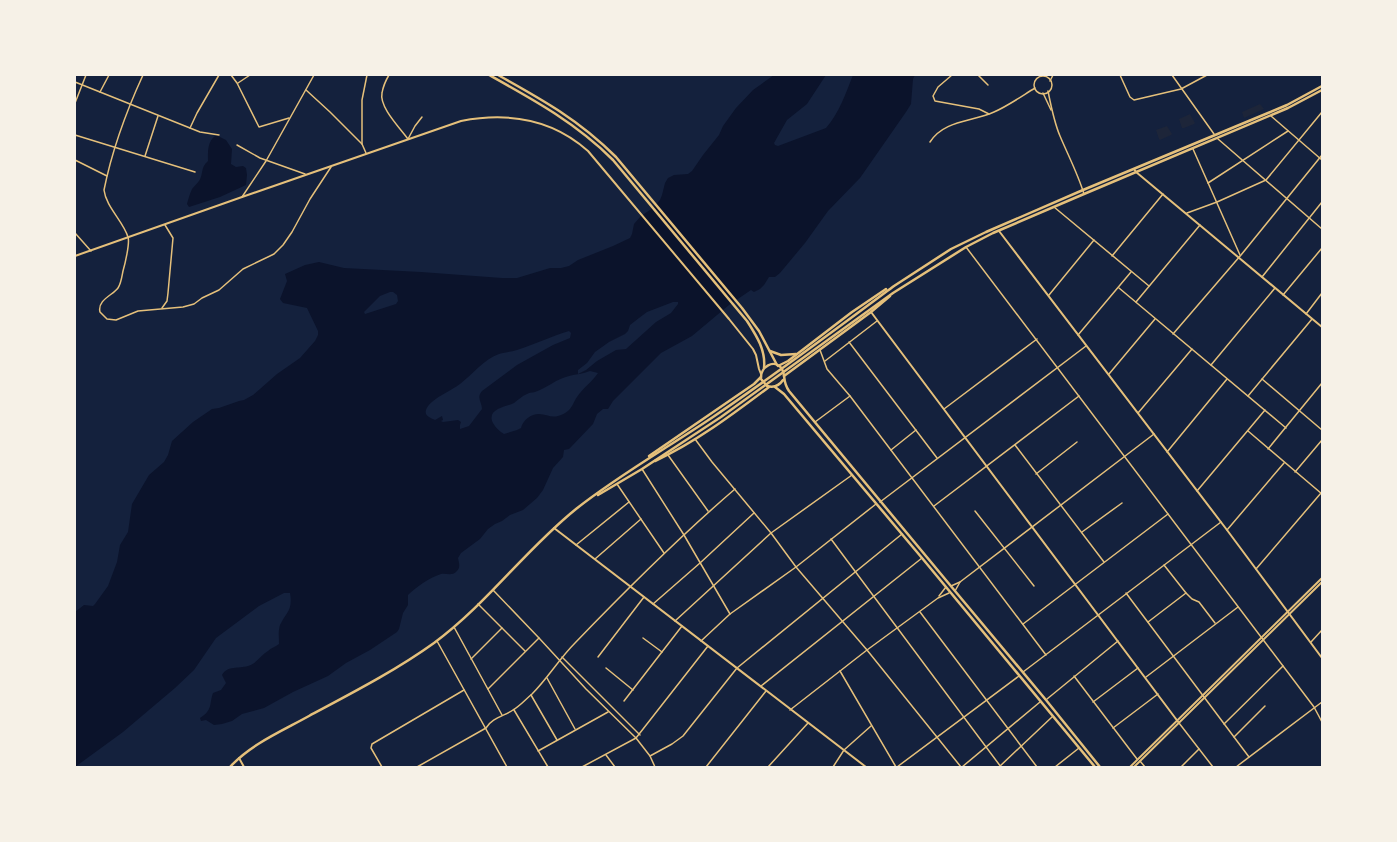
<svg xmlns="http://www.w3.org/2000/svg" width="1397" height="842" font-family="Helvetica,sans-serif">
<style>
.green{fill:#1d2539}
.water{fill:#0b132b;fill-rule:evenodd}
.lines{fill:none;stroke-linecap:round;stroke-linejoin:round}
.minor{stroke:#e5c07b;stroke-width:1.5}
.tertiary{stroke:#e5c07b;stroke-width:2}
.secondary{stroke:#e5c07b;stroke-width:2}
.primary{stroke:#e5c07b;stroke-width:2.5}
</style>
<rect width="100%" height="100%" fill="#14213d"/>
<g class="green">
<path d="M1260,104L1264,109L1244,118L1242,112Z"/>
<path d="M1190,114L1195,123L1194,124L1184,128H1182L1179,119Z"/>
<path d="M1167,126L1172,134L1171,135L1160,140L1159,139L1156,130Z"/>
<circle cx="773" cy="376" r="9"/>
</g>
<g class="water">
<path d="M774,75H826L807,104L787,120L774,143L775,145L778,146L826,128C839,113 846,93 853,75H915L913,79L911,104L906,112L860,178L828,211L805,243L780,273L775,277H769L764,285L760,289L754,292L751,290L729,305L692,336L661,353L613,401L608,409H603L597,414L593,424L571,447L569,449L564,450L563,457L553,468L543,490L537,498L523,510L510,515L502,521L495,524L488,529L480,539L461,553L458,558C459,564 461,567 456,572C452,576 446,573 441,574C429,578 416,587 408,595V605L403,613L399,629L397,632L370,650L346,663L328,676L293,692L264,708L242,714L232,721L222,724L214,725L206,720L201,721L200,718C213,710 209,704 213,693L221,690L226,683L222,675C228,665 238,669 248,666C256,664 261,655 268,651C271,648 275,647 279,644C279,638 278,631 280,625C286,612 293,611 290,593H284L259,606L216,638L194,670L175,688L123,732L75,767V612L84,605L93,606L95,604L108,586L117,562L120,545L128,532L132,504L149,475L164,462L168,455L172,441L193,422L212,409L219,408L239,401L244,400L253,395L277,374L300,358L315,341L318,335V331L307,308L283,303L280,299L287,281L285,274L305,265L319,262L344,268L421,272L502,278H517L550,268H561L569,266L578,260L613,246L630,238L632,234L634,224L641,216L653,208L660,200L662,195L665,183L668,178L674,175L688,174L692,171L703,155L719,135L723,126L736,108L753,90ZM390,292H393L397,295L398,301L396,304L365,314L364,312L380,296ZM673,302H678V304L671,313L656,322L626,349L616,350L597,361L586,370L578,374V370L587,363L595,352L609,342L625,334L628,331L630,325L639,318L647,312ZM569,331L571,333L570,338L553,345L517,365L482,391C476,398 482,402 482,409L469,426L460,429V425L461,422L458,420L443,422L441,421L443,420L442,416L435,420C431,418 424,416 426,410C430,399 451,391 460,384C473,374 483,360 499,354C505,352 511,352 517,350C535,344 552,336 569,331ZM590,371L598,373C592,382 583,388 577,397C574,401 573,406 569,410C566,413 562,415 558,416C551,418 546,414 539,414C531,414 523,420 521,428L517,430L504,434C499,431 496,428 493,423C486,409 506,407 514,403C518,400 522,396 527,394C530,392 532,393 535,392C547,388 556,379 569,376C576,374 583,374 590,371Z"/>
<path d="M216,135L226,140L232,149L231,164L236,167L243,166L246,168L247,175L246,185L220,197L189,207L187,204C188,200 190,193 192,189C194,186 197,184 199,181C204,173 200,168 208,161C208,151 207,142 216,135Z"/>
</g>
<g class="lines">
<g class="minor">
<path d="M143,75C126,112 112,150 104,190C106,207 123,221 128,237C130,243 125,264 123,271C122,276 121,284 118,288C113,295 97,300 100,312L107,319L116,320L138,311L183,307L194,304L202,298L219,290L243,269L274,254L283,245L292,232L310,199L331,167"/>
<path d="M231,75L237,83L259,127L289,118"/>
<path d="M389,75C386,80 383,87 382,93C379,107 400,128 408,139L415,126L422,117"/>
<path d="M952,75L938,87L933,96L935,101L979,109L989,114"/>
<path d="M978,75L988,85"/>
<path d="M1120,75L1130,97L1134,100L1181,89L1207,75"/>
<path d="M1172,75L1214,134"/>
<circle cx="1043" cy="85" r="9"/>
<path d="M1050,81L1053,75"/>
<path d="M75,82L200,132L219,135"/>
<path d="M238,83L250,75"/>
<path d="M306,90L330,112L362,144"/>
<path d="M1048,91C1051,106 1054,122 1060,136C1068,155 1078,174 1084,194"/>
<path d="M100,92L109,75"/>
<path d="M1043,93L1051,110"/>
<path d="M75,103L86,75"/>
<path d="M1271,116L1322,160"/>
<path d="M190,128L197,113L219,75"/>
<path d="M75,135L195,172"/>
<path d="M1218,139L1322,229"/>
<path d="M930,142C944,120 972,122 994,112C1008,106 1022,96 1035,88"/>
<path d="M237,145L260,158L305,174"/>
<path d="M1193,149L1240,255"/>
<path d="M366,153L362,144V100L367,75"/>
<path d="M145,156L158,116"/>
<path d="M75,160L107,176"/>
<path d="M1208,183L1288,131"/>
<path d="M242,197L266,161L314,75"/>
<path d="M1054,207L1149,286"/>
<path d="M1187,213L1217,202L1266,180L1322,112"/>
<path d="M75,233L91,251"/>
<path d="M966,247L1314,707L1322,722"/>
<path d="M1112,256L1163,194"/>
<path d="M1262,277L1322,202"/>
<path d="M1119,288L1286,428"/>
<path d="M1049,295L1094,240"/>
<path d="M1283,295L1322,248"/>
<path d="M1136,302L1200,225"/>
<path d="M162,308L167,301L168,293L173,238L165,225"/>
<path d="M1306,314L1322,293"/>
<path d="M1173,334L1241,255L1322,155"/>
<path d="M1078,335L1131,272"/>
<path d="M849,342L937,458"/>
<path d="M820,350L827,369L850,396L1046,655"/>
<path d="M825,361L877,321"/>
<path d="M1211,365L1275,288"/>
<path d="M1109,374L1155,319"/>
<path d="M1262,379L1322,430"/>
<path d="M1248,396L1312,319"/>
<path d="M944,409L1037,339"/>
<path d="M1138,413L1192,349"/>
<path d="M815,422L850,396"/>
<path d="M1248,431L1322,494"/>
<path d="M695,439L712,462L771,533L796,567L867,650L961,767"/>
<path d="M1015,445L1104,562"/>
<path d="M1268,449L1322,383"/>
<path d="M891,450L916,430"/>
<path d="M1167,452L1227,379"/>
<path d="M668,455L708,511"/>
<path d="M642,469L684,535L730,614"/>
<path d="M1295,472L1322,440"/>
<path d="M1036,474L1077,442"/>
<path d="M617,484L664,553"/>
<path d="M1197,491L1265,410"/>
<path d="M880,502L1086,346"/>
<path d="M934,506L1079,396"/>
<path d="M975,511L1034,586"/>
<path d="M1227,530L1284,463"/>
<path d="M1082,532L1122,503"/>
<path d="M831,539L1001,767"/>
<path d="M576,545L629,502"/>
<path d="M595,559L641,519"/>
<path d="M1164,565L1186,593L1192,599L1199,602L1215,623"/>
<path d="M1256,569L1321,493"/>
<path d="M951,586L960,582L1154,434"/>
<path d="M493,590L539,638L586,689L636,738L650,756L655,767"/>
<path d="M955,591L960,582"/>
<path d="M1126,593L1249,757"/>
<path d="M939,596L946,587"/>
<path d="M478,604L525,651"/>
<path d="M653,604L700,563L754,513"/>
<path d="M920,612L1037,767"/>
<path d="M675,621L771,533L852,475"/>
<path d="M1148,622L1186,593"/>
<path d="M1023,624L1168,514"/>
<path d="M454,627L502,715"/>
<path d="M643,638L662,652"/>
<path d="M437,641L507,767"/>
<path d="M701,641L730,614L796,567L876,504"/>
<path d="M1311,642L1322,630"/>
<path d="M562,657L640,735"/>
<path d="M598,657L644,597"/>
<path d="M471,659L502,628"/>
<path d="M606,668L633,690"/>
<path d="M840,671L896,767"/>
<path d="M1023,672L1221,522"/>
<path d="M1074,676L1137,759"/>
<path d="M1146,677L1238,607"/>
<path d="M547,678L575,729"/>
<path d="M761,686L922,558"/>
<path d="M488,689L539,638"/>
<path d="M531,695L557,740"/>
<path d="M1047,699L1118,641"/>
<path d="M624,701L682,626"/>
<path d="M1093,702L1138,668"/>
<path d="M514,710L548,767"/>
<path d="M790,710L867,650L938,598L949,593"/>
<path d="M1179,723L1213,767"/>
<path d="M1224,724L1283,666"/>
<path d="M1113,728L1158,694"/>
<path d="M1234,737L1265,706"/>
<path d="M538,751L608,712"/>
<path d="M606,755L615,767"/>
<path d="M650,756L672,744L683,736L737,668L902,534"/>
<path d="M1140,761L1145,767"/>
<path d="M382,767L371,748L372,744L464,690"/>
<path d="M417,767L486,728C492,718 504,716 513,710C520,706 526,699 532,694C548,678 559,659 575,643C626,590 679,537 735,489"/>
<path d="M582,767L636,738L708,646"/>
<path d="M706,767L766,691"/>
<path d="M768,767L808,723"/>
<path d="M833,767L844,750L871,726"/>
<path d="M897,767L1019,676"/>
<path d="M962,767L1040,702"/>
<path d="M999,767L1052,717"/>
<path d="M1055,767L1079,748"/>
<path d="M1181,767L1199,749"/>
<path d="M1236,767L1322,702"/>
</g>
<g class="tertiary">
<path d="M1134,169L1136,172L1322,327"/>
<path d="M999,231L1227,530L1322,658"/>
<path d="M871,312L1179,723"/>
<path d="M554,528L866,767"/>
<path d="M239,758L244,767"/>
<path d="M1130,767L1322,578"/>
<path d="M1134,767L1322,582"/>
</g>
<path class="secondary" d="M75,256L242,197L461,121C508,112 551,118 588,151L729,319L753,349L756,355L759,369L761,374"/>
<g class="primary">
<path d="M489,75C534,100 576,123 613,160L747,321C756,335 766,350 764,368"/>
<path d="M498,75C543,100 579,120 616,157L742,308L759,331L777,365"/>
<path d="M770,351L781,355L796,354"/>
<path d="M778,366L788,361L852,312L886,289"/>
<path d="M784,376L871,312L890,296"/>
<path d="M783,380C779,386 774,388 767,386L761,379C760,367 774,358 782,369C786,376 782,381 789,391L955,591L1046,700L1100,767"/>
<path d="M775,387L784,394L922,558L1095,767"/>
<path d="M649,456L754,384L761,377"/>
<path d="M655,461C696,442 733,414 769,387"/>
<path d="M598,495L642,469L721,417L893,293L966,247L993,233L1084,194L1288,108L1322,90"/>
<path d="M230,767C251,744 282,731 309,716C352,693 395,671 434,643C487,604 525,550 576,509C619,475 667,448 713,417C775,375 835,330 894,286L951,249L986,232L1083,190L1268,113L1287,105L1322,86"/>
</g>
</g>
<rect width="1397" height="842" fill="none" stroke="#f6f1e7" stroke-width="152"/>
</svg>
